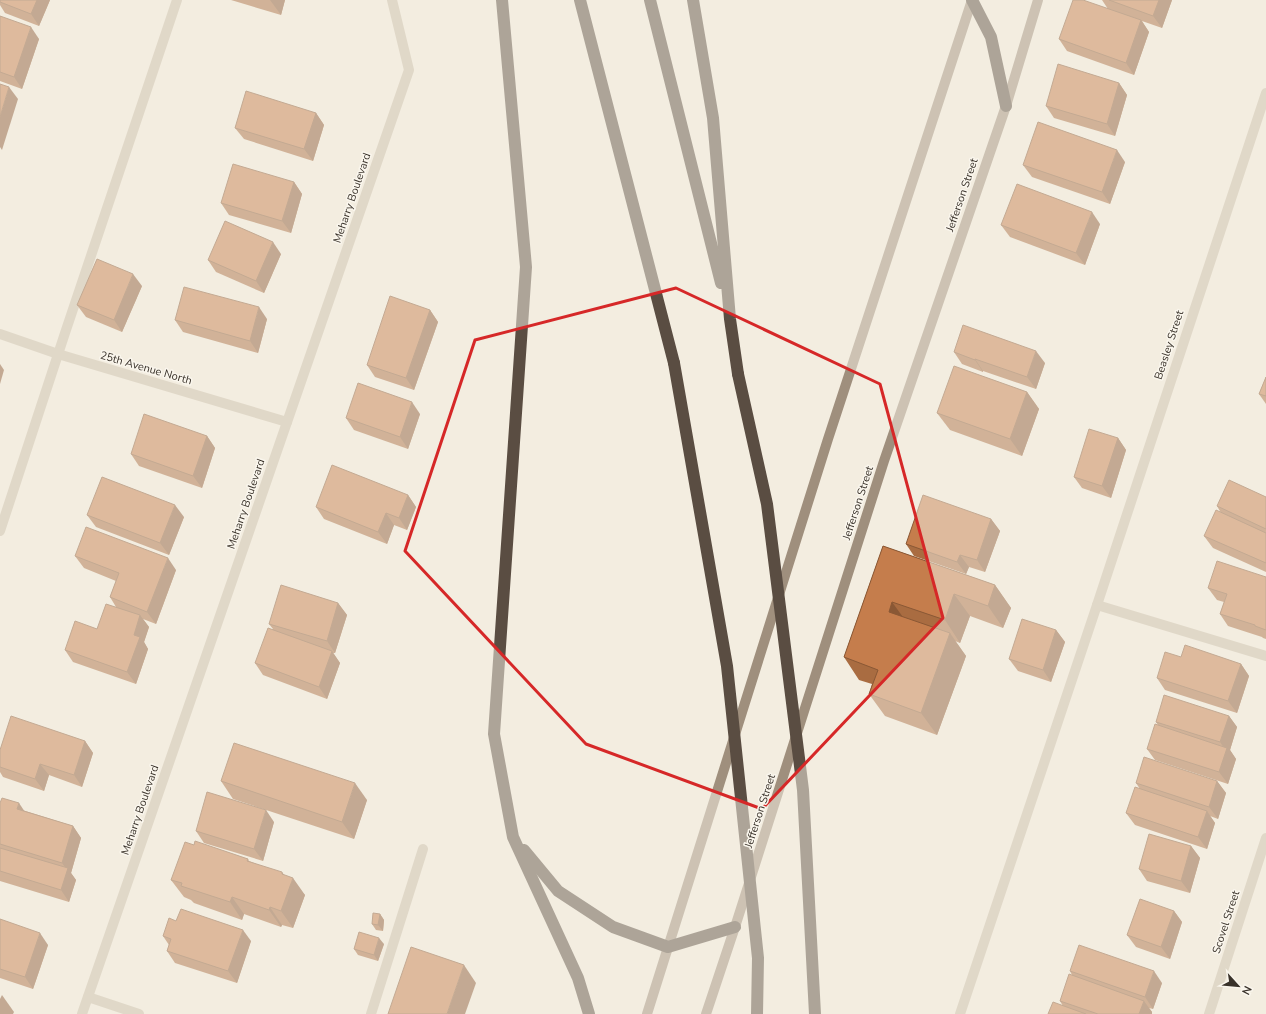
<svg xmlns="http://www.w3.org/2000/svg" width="1266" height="1014" font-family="'Nunito Sans',sans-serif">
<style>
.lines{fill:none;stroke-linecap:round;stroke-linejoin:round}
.service{stroke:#cbbfab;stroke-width:10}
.minor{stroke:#cbbfab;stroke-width:10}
.secondary{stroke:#9f8f7d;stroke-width:10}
.motorway{stroke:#5a4d42;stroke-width:12}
.motorway-bridge{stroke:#5a4d42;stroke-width:12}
.wall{fill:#a96c41}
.shaded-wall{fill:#8a5835}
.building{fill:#c57d4c;stroke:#8a5835}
.marked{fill:none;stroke:#d62828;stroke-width:3;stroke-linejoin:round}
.labels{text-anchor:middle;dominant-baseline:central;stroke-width:3;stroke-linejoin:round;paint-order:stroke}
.street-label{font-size:11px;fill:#39322a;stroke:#faf6ed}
</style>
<rect width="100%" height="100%" fill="#f3ede0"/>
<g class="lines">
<g class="service">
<path d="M0,531L65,333L177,0"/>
<path d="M88,997L139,1014"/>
<path d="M371,1014L423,849"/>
<path d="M960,1014L1097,605L1266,656"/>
</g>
<g class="minor">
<path d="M0,334L58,354L287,422"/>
<path d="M1097,605L1266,93"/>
<path d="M82,1014L409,70L392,0"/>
<path d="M1209,1014L1266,838"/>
</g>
<g class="secondary">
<path d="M647,1014L828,439L972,0"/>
<path d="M706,1014L735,927L884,461L1006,106L1038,0"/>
</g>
<g class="motorway">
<path d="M502,0L526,267L494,734L513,837L578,978L589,1014"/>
<path d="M580,0L674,363"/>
<path d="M650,0L721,283"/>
<path d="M693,0L713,118L730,319L738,374"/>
<path d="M972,0L991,37L1006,106"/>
<path d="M524,850L558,891L613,927L668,947L735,927"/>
</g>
<g class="motorway-bridge">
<path d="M674,363L727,666L758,958L757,1014"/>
<path d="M738,374L767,504L803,790L815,1014"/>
</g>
</g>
<g class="wall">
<path d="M0,0H50L39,26L5,13L0,5Z"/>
<path d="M231,0H285L281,15Z"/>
<path d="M1102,0H1172L1162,28L1142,21L1149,32L1134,75L1067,51L1059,39L1108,9Z"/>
<path d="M0,16L39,39L22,89L0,81Z"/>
<path d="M1119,83L1127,95L1115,136L1054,118L1046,106Z"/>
<path d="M316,113L324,125L313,161L244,139L235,128Z"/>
<path d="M1125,162L1110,204L1032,177L1023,165Z"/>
<path d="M294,182L302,194L291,233L229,215L221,203Z"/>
<path d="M1100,224L1085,265L1010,237L1001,225Z"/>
<path d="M281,254L264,293L216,272L208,260Z"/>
<path d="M142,286L122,332L86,317L77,305Z"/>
<path d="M430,310L438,322L414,390L375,377L367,365Z"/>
<path d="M267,319L258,353L183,332L175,320Z"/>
<path d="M954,352L1045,363L1036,389L983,371V372L962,364Z"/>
<path d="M1266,377V404L1259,394Z"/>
<path d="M1027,392L1039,409L1022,456L950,430L937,413Z"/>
<path d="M420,414L408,449L354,430L346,418Z"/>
<path d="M207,436L215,448L202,488L139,466L131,454Z"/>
<path d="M1118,438L1126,450L1111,498L1082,488L1074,477Z"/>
<path d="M408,495L416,507L407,530L394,525L387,544L324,519L316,507Z"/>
<path d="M1266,497V572L1213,548L1204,536L1221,513L1217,506Z"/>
<path d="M87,515L184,517L169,555L96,527Z"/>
<path d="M991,519L1000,531L985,572L969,567L966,574L914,556L906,544Z"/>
<path d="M883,546L995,585L1011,608L1003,628L970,616L960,643L955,641L966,656L937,735L885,716L869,694L872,684L859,680L844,657Z"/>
<path d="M75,556L176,570L156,624L143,619L149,627L144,642L148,649L136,684L73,662L65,650L97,629L116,607L110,597L116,581L84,568Z"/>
<path d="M1266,577V639L1263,638L1262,637L1228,626L1220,614L1224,602L1217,600L1208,588Z"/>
<path d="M338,603L347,615L335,653H333L340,663L327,699L263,675L255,663L273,629L269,624Z"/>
<path d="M1056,630L1065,642L1051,682L1018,671L1009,659Z"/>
<path d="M1241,664L1249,676L1237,713L1165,690L1157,678Z"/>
<path d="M1229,716L1237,727L1230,750L1236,759L1228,784L1155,760L1147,749L1158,725L1156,722Z"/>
<path d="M85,741L93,753L82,787L49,775L44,791L3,777L0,772V750Z"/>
<path d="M221,781L367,800L354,839L233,799Z"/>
<path d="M1217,781L1226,793L1218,819L1210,816L1215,823L1207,849L1135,825L1126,813L1140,789L1136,783Z"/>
<path d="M0,803L73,826L81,838L71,873L76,880L69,902L0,881Z"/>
<path d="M274,822L263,861L204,843L196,831Z"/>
<path d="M194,845L248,859L249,861L284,875L305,895L293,928L282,925L281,927L244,914L242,920L194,903L191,900L184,897L171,880Z"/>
<path d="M1191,846L1200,858L1190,893L1147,881L1139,869Z"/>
<path d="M1174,911L1182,922L1170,959L1136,947L1127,935Z"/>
<path d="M380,914L384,920L383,931L376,930L372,924Z"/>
<path d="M0,919L48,945L33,989L0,978Z"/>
<path d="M176,921L251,941L237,983L175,963L167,951L169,945L163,936Z"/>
<path d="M384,944L378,961L358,955L354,949Z"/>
<path d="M1070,971L1162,983L1153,1009L1149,1008L1152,1012V1014H1048L1063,1006L1060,1001L1072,975Z"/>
</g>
<g class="shaded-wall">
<path d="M37,0H50L39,26L31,14Z"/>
<path d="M270,0H285L281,15Z"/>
<path d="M1159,0H1172L1162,28L1153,16Z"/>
<path d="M1141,20L1149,32L1134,75L1126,63Z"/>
<path d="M31,27L39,39L22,89L14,77Z"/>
<path d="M1119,83L1127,95L1115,136L1107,124Z"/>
<path d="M9,87L18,99L2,150L0,147V117Z"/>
<path d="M316,113L324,125L313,161L304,149Z"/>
<path d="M1117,150L1125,162L1110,204L1102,192Z"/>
<path d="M294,182L302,194L291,233L282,221Z"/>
<path d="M1092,212L1100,224L1085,265L1076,253Z"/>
<path d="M273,242L281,254L264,293L256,281Z"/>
<path d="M133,274L142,286L122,332L114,320Z"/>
<path d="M259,307L267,319L258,353L250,341Z"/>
<path d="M430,310L438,322L414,390L406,378Z"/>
<path d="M1036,351L1045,363L1036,389L1027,377Z"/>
<path d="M975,359L983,371V372L975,360Z"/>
<path d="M0,364L4,370L0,384Z"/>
<path d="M1027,392L1039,409L1022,456L1010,439Z"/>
<path d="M412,402L420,414L408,449L400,437Z"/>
<path d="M207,436L215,448L202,488L193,476Z"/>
<path d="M1118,438L1126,450L1111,498L1102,486Z"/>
<path d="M408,495L416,507L407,530L399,518Z"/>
<path d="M175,505L184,517L169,555L160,543Z"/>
<path d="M386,513L394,525L387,544L378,532Z"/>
<path d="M991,519L1000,531L985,572L977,560Z"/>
<path d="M960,555L969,567L966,574L957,562Z"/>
<path d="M168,558L176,570L156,624L147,612Z"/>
<path d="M995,585L1011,608L1003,628L988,606Z"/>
<path d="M954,594L970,616L960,643L945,620Z"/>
<path d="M892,602L908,624L889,612Z"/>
<path d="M338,603L347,615L335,653L327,641Z"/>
<path d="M140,615L149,627L144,642L148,649L136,684L127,672L134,635Z"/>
<path d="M1056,630L1065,642L1051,682L1043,670Z"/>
<path d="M950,633L966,656L937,735L921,713Z"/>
<path d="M332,651L340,663L327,699L319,687Z"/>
<path d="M1241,664L1249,676L1237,713L1228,701Z"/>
<path d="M1229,716L1237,727L1230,750L1236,759L1228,784L1219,772L1226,751L1220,742Z"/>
<path d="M85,741L93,753L82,787L74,775Z"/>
<path d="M40,764L49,775L44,791L35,779Z"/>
<path d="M1217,781L1226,793L1218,819L1209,807Z"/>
<path d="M355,783L367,800L354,839L342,822Z"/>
<path d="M19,803L27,815L17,809Z"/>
<path d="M266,810L274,822L263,861L254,849Z"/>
<path d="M1207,811L1215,823L1207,849L1198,837Z"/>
<path d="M73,826L81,838L71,873L76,880L69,902L61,890L67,870L62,863Z"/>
<path d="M1191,846L1200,858L1190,893L1181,881Z"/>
<path d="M282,872L291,884L293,878L305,895L293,928L281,911L282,874Z"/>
<path d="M232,897L244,914L242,920L230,902Z"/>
<path d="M270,907L282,925L281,927L269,910Z"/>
<path d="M1174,911L1182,922L1170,959L1161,947Z"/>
<path d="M380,914L384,920L383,931L378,925Z"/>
<path d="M243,930L251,941L237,983L228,971Z"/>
<path d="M40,933L48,945L33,989L25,977Z"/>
<path d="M379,938L384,944L378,961L374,955Z"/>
<path d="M464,965L476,983L465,1014H447Z"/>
<path d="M1154,971L1162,983L1153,1009L1145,997Z"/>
<path d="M2,995L14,1012L13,1014H0V999Z"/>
<path d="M1144,1001L1152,1012V1014H1139Z"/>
</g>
<g class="building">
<path d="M0,0H37L31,14L0,2Z"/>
<path d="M1073,0H1083L1141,20L1126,63L1059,39Z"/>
<path d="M1109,0H1159L1153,16Z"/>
<path d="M0,16L31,27L14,77L0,72Z"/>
<path d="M1058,64L1119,83L1107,124L1046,106Z"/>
<path d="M0,84L9,87L0,117Z"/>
<path d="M246,91L316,113L304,149L235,128Z"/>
<path d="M1038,122L1117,150L1102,192L1023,165Z"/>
<path d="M233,164L294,182L282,221L221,203Z"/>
<path d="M1017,184L1092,212L1076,253L1001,225Z"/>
<path d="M225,221L273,242L256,281L208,260Z"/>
<path d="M97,259L133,274L114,320L77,305Z"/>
<path d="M184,287L259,307L250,341L175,320Z"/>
<path d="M390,296L430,310L406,378L367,365Z"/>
<path d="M963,325L1036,351L1027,377L975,359V360L954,352Z"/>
<path d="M954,366L1027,392L1010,439L937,413Z"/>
<path d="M1266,377V396L1259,394Z"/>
<path d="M358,383L412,402L400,437L346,418Z"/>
<path d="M144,414L207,436L193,476L131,454Z"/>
<path d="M1089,429L1118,438L1102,486L1074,477Z"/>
<path d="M332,465L408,495L399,518L386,513L378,532L316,507Z"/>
<path d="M102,477L175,505L160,543L87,515Z"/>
<path d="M1229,480L1266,497V529L1217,506Z"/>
<path d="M923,495L991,519L977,560L960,555L957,562L906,544Z"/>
<path d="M1216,510L1266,533V563L1204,536Z"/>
<path d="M86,527L168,558L147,612L110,597L119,573L75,556Z"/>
<path d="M883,546L995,585L988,606L954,594L945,620L892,602L889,612L950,633L921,713L869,694L878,670L844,657Z"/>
<path d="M1217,561L1266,577V630L1255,626V625L1220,614L1227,594L1208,588Z"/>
<path d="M281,585L338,603L327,641L269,624Z"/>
<path d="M106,604L140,615L134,635L140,637L127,672L65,650L75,621L97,629Z"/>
<path d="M1022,619L1056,630L1043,670L1009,659Z"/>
<path d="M268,628L332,651L319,687L255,663Z"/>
<path d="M1185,645L1241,664L1228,701L1157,678L1165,652L1181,657Z"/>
<path d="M1164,695L1229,716L1220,742L1156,722Z"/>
<path d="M11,716L85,741L74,775L40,764L35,779L0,767V750Z"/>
<path d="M1155,724L1227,748L1219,772L1147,749Z"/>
<path d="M234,743L355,783L342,822L221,781Z"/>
<path d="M1144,757L1217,781L1209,807L1136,783Z"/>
<path d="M1135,787L1207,811L1198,837L1126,813Z"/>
<path d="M207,792L266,810L254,849L196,831Z"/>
<path d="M2,798L19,803L17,809L73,826L62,863L0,844V803Z"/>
<path d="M1149,834L1191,846L1181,881L1139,869Z"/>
<path d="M195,841L248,859L247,861L282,872V874L293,878L281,911L270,907L269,910L232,897L230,902L181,886L182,883L171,880L185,842L194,845Z"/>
<path d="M0,848L68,868L61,890L0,871Z"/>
<path d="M1140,899L1174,911L1161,947L1127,935Z"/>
<path d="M181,909L243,930L228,971L167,951L171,939L163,936L169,918L176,921Z"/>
<path d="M373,913L380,914L378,925L372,924Z"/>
<path d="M0,919L40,933L25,977L0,969Z"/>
<path d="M359,932L379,938L374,955L354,949Z"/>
<path d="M1079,945L1154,971L1145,997L1070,971Z"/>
<path d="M411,947L464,965L447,1014H388Z"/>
<path d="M1069,974L1144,1001L1139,1014H1098L1060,1001Z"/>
<path d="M1053,1002L1086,1014H1048Z"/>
</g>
<path d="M0 0H1266V1014H0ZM676,288L880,384L943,618L762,809L586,744L405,551L475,340Z" fill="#f3ede0" fill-opacity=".55" fill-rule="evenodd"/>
<path class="marked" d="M676,288L880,384L943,618L762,809L586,744L405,551L475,340Z"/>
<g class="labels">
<g class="street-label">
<text transform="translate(962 195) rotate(-71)">Jefferson Street</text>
<text transform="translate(352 198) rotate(-71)">Meharry Boulevard</text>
<text transform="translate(1169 345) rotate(-72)">Beasley Street</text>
<text transform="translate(146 368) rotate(16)">25th Avenue North</text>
<text transform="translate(858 503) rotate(-72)">Jefferson Street</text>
<text transform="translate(246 504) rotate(-71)">Meharry Boulevard</text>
<text transform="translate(140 810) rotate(-71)">Meharry Boulevard</text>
<text transform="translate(760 811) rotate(-72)">Jefferson Street</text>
<text transform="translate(1226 922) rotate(-72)">Scovel Street</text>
</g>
</g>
<g transform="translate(1238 986) rotate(117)" stroke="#faf6ed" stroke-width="3" paint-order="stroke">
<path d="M0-3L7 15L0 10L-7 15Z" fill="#39322a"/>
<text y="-6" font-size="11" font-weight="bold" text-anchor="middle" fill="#39322a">N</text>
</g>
</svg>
